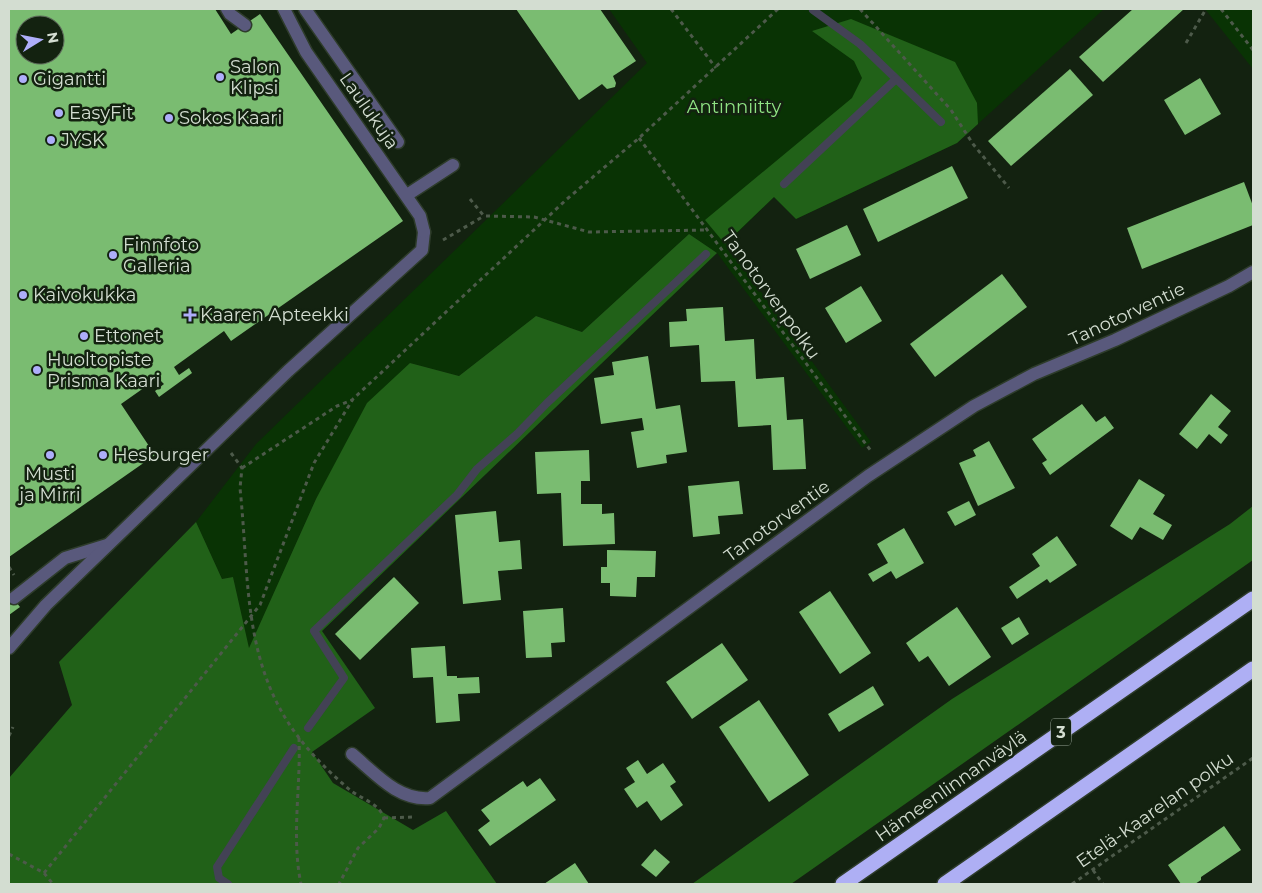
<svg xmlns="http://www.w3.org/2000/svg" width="1262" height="893" font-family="Montserrat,sans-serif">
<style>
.green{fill:#093304}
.forest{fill:#216118}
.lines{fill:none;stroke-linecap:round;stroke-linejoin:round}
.stream{stroke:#434255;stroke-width:8}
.building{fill:#7abc71;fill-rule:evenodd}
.lane-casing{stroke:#2e3c2b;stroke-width:15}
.street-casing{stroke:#2e3c2b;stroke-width:15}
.highway-casing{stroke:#2e3c2b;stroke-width:18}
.path{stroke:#4d5a4a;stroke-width:3;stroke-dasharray:4 4;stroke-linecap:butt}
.lane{stroke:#59597c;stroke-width:12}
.street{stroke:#59597c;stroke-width:12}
.highway{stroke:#aeaff4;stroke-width:15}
.poi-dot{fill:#aeaefa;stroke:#132210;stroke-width:2}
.labels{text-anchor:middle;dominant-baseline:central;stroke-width:5;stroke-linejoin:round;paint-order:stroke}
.shield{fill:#132210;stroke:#99a597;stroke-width:1}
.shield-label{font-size:16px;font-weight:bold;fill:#d3ddd1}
.poi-label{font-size:18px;fill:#d3ddd1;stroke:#132210;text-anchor:start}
.park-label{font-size:18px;fill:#8fe383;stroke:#132210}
.street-label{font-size:18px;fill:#d3ddd1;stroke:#132210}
</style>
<rect width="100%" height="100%" fill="#132210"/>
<g class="green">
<path d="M609,9H1104L957,143L796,219L774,197L726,244L871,442L862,448L717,253L689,234L582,332L536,316L459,376L410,363L316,499L249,649L233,577L222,579L196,522L256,444L647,63Z"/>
<path d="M1205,9H1253V69Z"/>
</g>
<g class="forest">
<path d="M851,19L955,62L977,103L978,124L957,143L796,219L774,197L725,244L705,220L852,98L862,78L854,61L812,31Z"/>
<path d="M689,234L717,253L322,631L375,708L312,752L333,783L413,830L446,811L497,884H9V778L72,705L59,662L196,522L222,579L233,577L249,648L316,499L367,403L410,363L459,376L536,316L582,332Z"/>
<path d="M1253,506V560L791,884H692L952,699L1230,524Z"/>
</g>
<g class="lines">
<g class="stream">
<path d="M813,10L860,44L941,122"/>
<path d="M784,184L896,79"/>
<path d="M308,728L344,678L314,631L457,495L477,469L517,434L547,403L706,254"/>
<path d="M228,884L219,878L217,867L294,748"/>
</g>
</g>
<g class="building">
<path d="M9,9H215L231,34L260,14L403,221L231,341L224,331L174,367L179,375L189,368L192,373L159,397L155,391L164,384L158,378L121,404L155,455L9,557ZM25,25H55V55H25Z"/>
<path d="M516,9H600L636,61L613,76L616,83L615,87L607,89L602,84L579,100Z"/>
<path d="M1133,9H1184L1103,82L1079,57Z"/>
<path d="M1070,69L1093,95L1011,166L988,141Z"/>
<path d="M1200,78L1221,114L1185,135L1164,100Z"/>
<path d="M952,166L968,198L878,242L863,209Z"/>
<path d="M1244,182L1253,206V225L1142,269L1127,228Z"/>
<path d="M847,225L861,255L810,279L796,249Z"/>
<path d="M1002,274L1027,307L935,377L910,344Z"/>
<path d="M861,286L882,321L846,343L825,308Z"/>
<path d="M723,307L725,341L754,339L756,379L784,377L787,420L803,419L806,469L773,470L771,425L738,427L735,381L701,382L699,345L670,347L669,322L687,321L686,309Z"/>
<path d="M648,356L656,409L680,405L687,452L666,455L667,463L637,468L631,432L644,430L642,418L601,424L594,378L614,375L612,362Z"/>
<path d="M1211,394L1231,411L1218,427L1228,435L1221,444L1209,434L1197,449L1179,434Z"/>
<path d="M1082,404L1096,422L1105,416L1114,428L1050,475L1042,463L1047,460L1032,439Z"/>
<path d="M989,441L1015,488L978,506L959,463L976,456L973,450Z"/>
<path d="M589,450L590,481H581V504H602V514L614,513L615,544L563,546L561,493L537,494L535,452Z"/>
<path d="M1139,479L1165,495L1153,514L1172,525L1163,540L1140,527L1132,540L1110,526Z"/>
<path d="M739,481L743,514L718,516L720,534L693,537L688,486Z"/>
<path d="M969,501L976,515L955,526L947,512Z"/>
<path d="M496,511L499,542L520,540L522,569L498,571L501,600L463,604L455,515Z"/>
<path d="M904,528L924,563L896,579L891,571L873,582L868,574L888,563L877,544Z"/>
<path d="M1057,536L1077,565L1050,583L1047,579L1017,599L1009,587L1040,566L1032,554Z"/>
<path d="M607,550L656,551L655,577H637L636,597L610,596V583H601V567H607Z"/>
<path d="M394,577L419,603L360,660L335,634Z"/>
<path d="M830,591L871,653L840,674L799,612Z"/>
<path d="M9,593L20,607L9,615Z"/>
<path d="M957,607L991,657L949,686L928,656L919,662L906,643Z"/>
<path d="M563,608L565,642L551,643L552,657L526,658L523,611Z"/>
<path d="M1019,617L1029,634L1012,645L1001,628Z"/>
<path d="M722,643L748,680L692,719L666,682Z"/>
<path d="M445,646L447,676H457V678L479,677L480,693L458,694L460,721L436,723L433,677L413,678L411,648Z"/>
<path d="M873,686L884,705L839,732L828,714Z"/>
<path d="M759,700L809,775L769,802L719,727Z"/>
<path d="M638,760L647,774L663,763L676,782L670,786L683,805L661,821L647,801L637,808L624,789L635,782L626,768Z"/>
<path d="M540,778L556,800L490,846L478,830L490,821L481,810L523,781L527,787Z"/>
<path d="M1224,826L1241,850L1201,877V880L1195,884H1181L1168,865Z"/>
<path d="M655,849L670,862L656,877L641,865Z"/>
<path d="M575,863L589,884H544Z"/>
</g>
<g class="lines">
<defs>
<g id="lane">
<path d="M227,9L230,14L245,25"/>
<path d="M305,9L398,142"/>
<path d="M407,195L453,165"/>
<path d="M14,598L65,558L107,545"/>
<path d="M9,648L46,605L288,371L422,250L424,232"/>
</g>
<g id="street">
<path d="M284,9L306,52L420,216L424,232"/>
<path d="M352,754C375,773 398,801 430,798L868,476L974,406L1034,374L1115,340L1229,286L1253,272"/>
</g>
<g id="highway">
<path d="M843,884L1253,599"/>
<path d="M945,884L1253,669"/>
</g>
</defs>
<use href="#lane" class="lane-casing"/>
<use href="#street" class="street-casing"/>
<use href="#highway" class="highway-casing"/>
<g class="path">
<path d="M671,9L716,68"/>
<path d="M860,9L951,110L973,144L1009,188"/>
<path d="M1221,9L1253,50"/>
<path d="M1186,43L1206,9"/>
<path d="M639,138L871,451"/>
<path d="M470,199L484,216L534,217L589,232L707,230"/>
<path d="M443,240L484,216"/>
<path d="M231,453L242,468L240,488C250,583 241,673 309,750C321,764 336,778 350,790C361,799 379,803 384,818L379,828L358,848L339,884"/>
<path d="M242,468L337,406L352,400"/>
<path d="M9,567L14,575"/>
<path d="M9,736L13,727"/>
<path d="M299,738C301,786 291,837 301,884"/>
<path d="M384,818L413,817"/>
<path d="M9,854L44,873L53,884"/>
<path d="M1093,870L1103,884"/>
<path d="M44,873L260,605L314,463L353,399L567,199L639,138L778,9"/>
<path d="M1072,884L1253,758"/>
</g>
<use href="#lane" class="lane"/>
<use href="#street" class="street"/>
<use href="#highway" class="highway"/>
</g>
<g class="poi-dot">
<circle cx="220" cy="77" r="5"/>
<circle cx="23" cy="79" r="5"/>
<circle cx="59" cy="113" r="5"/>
<circle cx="169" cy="118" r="5"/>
<circle cx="51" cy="140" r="5"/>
<circle cx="113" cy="255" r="5"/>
<circle cx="23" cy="295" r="5"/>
<path d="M187.5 307.5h5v5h5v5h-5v5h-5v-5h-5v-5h5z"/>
<circle cx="84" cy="336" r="5"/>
<circle cx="37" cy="370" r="5"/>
<circle cx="50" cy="455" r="5"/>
<circle cx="103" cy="455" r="5"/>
</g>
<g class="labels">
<rect class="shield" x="1051" y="718.5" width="20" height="27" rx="4"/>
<g class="shield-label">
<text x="1061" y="732">3</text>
</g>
<g class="poi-label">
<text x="230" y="67">Salon<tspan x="230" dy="21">Klipsi</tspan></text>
<text x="33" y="79">Gigantti</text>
<text x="69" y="113">EasyFit</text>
<text x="179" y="118">Sokos Kaari</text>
<text x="61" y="140">JYSK</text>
<text x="123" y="245">Finnfoto<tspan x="123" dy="21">Galleria</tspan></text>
<text x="33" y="295">Kaivokukka</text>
<text x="200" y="315">Kaaren Apteekki</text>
<text x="94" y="336">Ettonet</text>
<text x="47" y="360">Huoltopiste<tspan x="47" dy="21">Prisma Kaari</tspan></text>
<text x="113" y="455">Hesburger</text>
<text x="50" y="474" text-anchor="middle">Musti<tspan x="50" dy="21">ja Mirri</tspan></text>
</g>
<g class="park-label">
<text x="734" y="107">Antinniitty</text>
</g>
<g class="street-label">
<text transform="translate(369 111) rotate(55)">Laulukuja</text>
<text transform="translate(771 295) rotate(54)">Tanotorvenpolku</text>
<text transform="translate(1127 314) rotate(-25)">Tanotorventie</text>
<text transform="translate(777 521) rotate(-36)">Tanotorventie</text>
<text transform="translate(951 786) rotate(-35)">Hämeenlinnanväylä</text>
<text transform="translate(1155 810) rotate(-35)">Etelä-Kaarelan polku</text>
</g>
</g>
<rect width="1262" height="893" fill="none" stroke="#d3ddd1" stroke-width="20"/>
<g transform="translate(40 40) rotate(80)"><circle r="24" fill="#132210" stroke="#606d5d"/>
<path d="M0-4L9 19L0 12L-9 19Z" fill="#aeaefa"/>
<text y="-8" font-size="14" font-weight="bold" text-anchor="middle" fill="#d3ddd1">N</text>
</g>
</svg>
